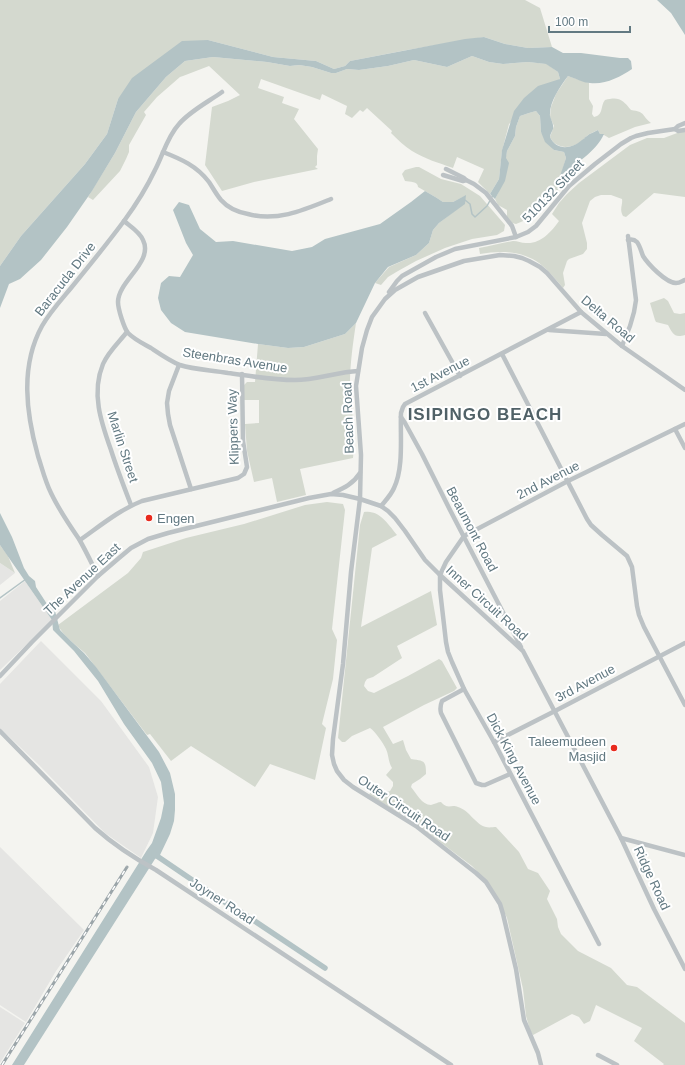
<svg xmlns="http://www.w3.org/2000/svg" width="685" height="1065" font-family="Helvetica,sans-serif">
<style>
.built{fill:#e5e5e3}
.green{fill:#d4d9cf}
.water{fill:#b3c3c5}
.lines{fill:none;stroke-linecap:round;stroke-linejoin:round}
.stream{stroke:#b3c3c5;stroke-width:1.5}
.canal{stroke:#b3c3c5;stroke-width:5.5}
.street{stroke:#bcc2c5;stroke-width:4.5}
.rail-casing{stroke:#9ba5a9;stroke-width:3}
.rail{stroke:#fff;stroke-width:1.5;stroke-dasharray:4.5;stroke-linecap:butt}
.poi-dot{fill:#e82a1d;stroke:#fff;stroke-width:1.5}
.labels{text-anchor:middle;dominant-baseline:central;stroke-width:4;stroke-linejoin:round;paint-order:stroke}
.street-label{font-size:13px;fill:#627982;stroke:#fff}
.poi-label{font-size:13px;fill:#627982;stroke:#fff;text-anchor:start}
.district-label{font-size:17px;font-weight:bold;letter-spacing:1px;fill:#506167;stroke:#fff}
</style>
<rect width="100%" height="100%" fill="#f4f4f0"/>
<g class="built">
<path d="M0,563L15,573L0,585Z"/>
<path d="M25,581L52,620L0,670V601Z"/>
<path d="M41,641L101,701L149,767L158,797L153,833L141,858L105,833L39,765L0,728V684Z"/>
<path d="M0,847L84,930L56,971L26,1022L0,1005Z"/>
<path d="M0,1007L25,1023L0,1063Z"/>
</g>
<g class="green">
<path d="M0,0H525L540,8L552,47L528,48L505,44L484,37L407,50L350,61L345,66L334,69L316,61L273,57L208,40L118,99L107,134L85,164L21,236L0,266Z"/>
<path d="M472,56L489,62L503,64L528,62L547,64L558,72L560,79L509,124L502,151L499,179L490,194L478,182L484,169L457,157L453,168C439,163 425,159 412,151C404,146 398,140 391,133L392,131L367,108L363,112L360,110L352,118L345,114L347,106L322,94L320,100L261,79L258,88L284,97L282,103L299,109L294,119L318,149L317,156V165L315,167L318,169L254,182L222,191L205,165L212,107L228,101L240,95L209,66L183,76L180,77L157,97L144,112L146,115L129,145V152L126,159L120,171L93,200L88,197L115,153L136,112L166,77L185,61L213,57L267,62L290,66L299,65L312,67L331,73H336L347,69L359,70L388,66L414,60L447,67Z"/>
<path d="M568,76L589,83V99L593,106L592,114L594,117C604,115 600,106 605,100C619,96 623,100 631,110C646,112 641,115 651,123L635,127L609,138L604,135L600,134L598,130C594,132 590,133 587,136C585,137 584,139 582,141C572,149 556,150 550,137L554,126L550,117L551,107L556,94Z"/>
<path d="M536,111L540,116L541,132L554,150L564,152L566,158L561,175L569,168L580,162L578,170L561,186L545,206L533,217L516,224L512,223L507,217V210L498,205L495,199L499,191L507,151L515,136L516,127L520,116L529,113Z"/>
<path d="M685,130V197L654,193L626,217L623,216C619,209 623,205 622,199L611,195H601L595,197L590,201L582,223L587,243V249L583,254L569,259L567,261L563,273L565,285L563,288C558,282 552,275 546,269C528,251 504,250 480,254L479,248C490,246 502,243 513,241C518,241 521,243 526,243C541,244 551,232 559,221L552,214L559,203L567,194L579,183L630,145L647,138H664Z"/>
<path d="M416,167H419L441,179L461,184L480,196L505,225L504,231L497,235L472,239L445,248L416,261L398,271L388,277L381,285L375,283L389,267L416,255L429,243L433,230L439,223L465,203V196L453,202H443L437,198L418,187C418,181 410,182 405,181L402,174L405,170Z"/>
<path d="M664,298L668,301L674,313L680,314L685,313V335C674,338 673,334 668,325L656,322L655,320L650,303Z"/>
<path d="M356,323C353,343 350,364 350,384C351,409 356,433 353,458L300,469L306,495L277,502L272,478L254,482L247,451L245,424L259,423V400H244V385L247,382H255L258,344L288,348L304,347L345,334Z"/>
<path d="M327,502L343,504L345,510L332,629L337,640L333,679L322,724L326,728L315,780L270,764L255,787L191,746L171,761L150,734L147,735L85,653C75,644 63,636 58,625L128,573L141,558L143,552L186,538L244,524L305,505Z"/>
<path d="M364,512C379,509 389,525 397,535L372,548L361,627L431,591L437,625L397,646L402,658L373,677L367,679L365,682L364,686L368,691L374,693L408,676L439,659L442,661L457,688L454,691L424,705L383,727L393,744L403,740L406,750L411,759C424,761 426,760 426,774L420,779L412,784L411,787C416,793 422,805 431,805C435,804 438,802 441,802C448,810 451,804 458,807C469,810 476,825 486,827C489,828 493,827 496,827L519,852L528,869L538,873L550,891L547,899L557,919L558,927L561,934L578,951L611,968L627,985L637,987L685,1023V1065H663L664,1064L634,1041L642,1028L596,1005L590,1021L584,1024L579,1017L572,1014L533,1035L530,1030L526,1016L523,989L507,918C501,903 483,877 472,866L408,818L369,795L371,791L384,793L390,791L393,786V782L386,775L392,768C388,762 389,755 386,749C383,743 375,731 370,728L352,736L345,742H342L338,738L360,525Z"/>
<path d="M0,545L8,556L15,573L0,563Z"/>
</g>
<g class="water">
<path d="M657,0H685V35L671,13Z"/>
<path d="M484,37L505,44L528,48L552,47L563,53H581L620,58H628L631,61L632,69C620,77 605,85 590,83C583,83 575,78 568,76C560,87 549,102 550,116C551,120 554,124 553,129C552,132 550,134 550,137C556,151 572,149 582,140C587,137 582,139 587,136C590,133 595,132 598,130L600,134H604C596,152 575,164 560,176L566,158L564,152L554,150L545,142L541,132L540,116L536,111L529,113L520,116L516,127L515,136L507,151L506,158L509,163L505,181L495,199L490,194L499,179L502,150L514,111L524,98L538,86L560,79L558,72L546,64L528,62L503,64L489,62L472,56L447,67L414,60L388,66L359,70L347,69L336,73H331L312,67L299,65L290,66L267,62L213,57L185,61L166,77L136,112L115,153L92,191L67,227L41,260L20,279L9,284L0,308V266L21,236L85,164L107,134L118,99L132,78L182,41L208,40L273,57L316,61L334,69L345,66L350,61L465,39Z"/>
<path d="M425,191L437,198L443,202H453L466,195L465,204L439,223L433,230L429,243L416,255L388,267L375,283L356,323L345,334L304,347L288,348L258,344L185,332L171,323L161,310L158,298L161,283L169,276L180,277L193,255L186,243L173,210L179,202L189,205L200,229L216,242L233,241L292,251L312,247L325,239L380,224L411,202Z"/>
<path d="M0,513L12,537L24,568L29,576L35,581L36,587L47,604L55,611L60,630L71,641L84,653L96,667L159,752L170,773L175,794V810L174,821L170,834L160,855L155,859L24,1065H12L49,1006L147,850L152,843L161,818L164,803L161,782L152,763L124,724L98,681L74,651L53,630L52,620L0,545Z"/>
</g>
<g class="lines">
<g class="stream">
<path d="M465,200L470,204L472,214L475,217L487,206L493,195"/>
<path d="M0,598L26,579"/>
</g>
<g class="canal">
<path d="M154,854L229,905"/>
<path d="M238,910L325,968"/>
</g>
<g class="street">
<path d="M675,129L678,126L685,123"/>
<path d="M163,152C181,159 197,166 209,182C213,188 216,194 221,200C228,208 237,212 248,214C277,222 304,210 331,199"/>
<path d="M446,169L464,178L466,180L474,184L486,193L512,226L516,237"/>
<path d="M443,175L463,181L466,180"/>
<path d="M124,221C130,226 140,232 143,240C154,262 118,281 118,302C118,309 124,328 128,333C135,340 144,344 151,348C160,354 170,361 180,365C195,370 213,370 228,373C250,376 272,380 295,380C316,380 337,372 358,371"/>
<path d="M628,240C631,239 634,239 637,242C640,246 641,251 643,256C648,264 666,283 676,283C680,283 682,281 685,280"/>
<path d="M389,292L397,281L402,276L436,257L455,249L516,237L528,232L536,226L569,186L595,164L621,144L631,138L636,136L648,133L675,129L678,131L685,130"/>
<path d="M425,313L460,376"/>
<path d="M549,330L606,334"/>
<path d="M127,332C119,342 108,352 103,364C91,393 101,422 111,450C117,469 124,487 131,505"/>
<path d="M622,346L630,326L634,312L636,300L628,236"/>
<path d="M502,354L587,519L591,525L602,535L627,556L632,567L637,606L639,615L644,627L685,705"/>
<path d="M179,365L169,391L167,403L168,414L170,425L191,489"/>
<path d="M401,417L405,423L422,454L450,510L521,647"/>
<path d="M675,429L685,448"/>
<path d="M333,493C344,488 353,484 360,473"/>
<path d="M381,506C386,500 391,495 394,488C404,467 400,436 401,413L403,407L405,404L581,312"/>
<path d="M80,540C100,526 119,510 142,501L238,478L244,474L247,467L243,441L242,374"/>
<path d="M98,576C92,564 86,551 79,539C68,523 59,510 51,493C45,481 42,468 38,456C26,413 20,366 42,326C50,312 61,300 71,288C89,266 107,244 124,221C135,206 147,187 155,170C163,155 167,137 179,124C190,111 208,102 222,92"/>
<path d="M0,676L32,642L98,576L119,558L131,548L148,539L168,533L309,498L331,494L343,495L360,499L381,506L388,511L395,518L405,531L425,560L440,575L523,651L621,838L654,909L685,969"/>
<path d="M464,689L442,701C440,706 440,709 441,713L476,783L482,785H485L510,774"/>
<path d="M0,731L95,828C113,844 134,858 156,870L451,1065"/>
<path d="M494,742L555,711L685,643"/>
<path d="M621,838L685,855"/>
<path d="M599,944L494,742L464,689L452,662L448,652L446,642L440,590V575L446,562L464,536L568,481L685,424"/>
<path d="M598,1055L617,1065"/>
<path d="M541,1065L538,1053L524,1020L516,969L503,914L500,904L486,882L476,873L416,826L353,787L344,780L337,771L334,764L332,755L333,739L343,664L351,572L360,499L361,455L356,386L362,348L367,330L372,317L385,299L395,290L418,277L464,261L500,255L514,256L522,258L529,261L540,267L547,273L581,312L622,346L685,390"/>
</g>
<defs>
<path id="rail" d="M2,1065L127,867"/>
</defs>
<use href="#rail" class="rail-casing"/>
<use href="#rail" class="rail"/>
</g>
<g class="poi-dot">
<circle cx="149" cy="518" r="4"/>
<circle cx="614" cy="748" r="4"/>
</g>
<g class="labels">
<g class="street-label">
<text transform="translate(553 191) rotate(-46)">510132 Street</text>
<text transform="translate(65 279) rotate(-52)">Baracuda Drive</text>
<text transform="translate(608 319) rotate(40)">Delta Road</text>
<text transform="translate(235 360) rotate(9)">Steenbras Avenue</text>
<text transform="translate(440 374) rotate(-27)">1st Avenue</text>
<text transform="translate(348 418) rotate(-92)">Beach Road</text>
<text transform="translate(233 427) rotate(-92)">Klippers Way</text>
<text transform="translate(123 447) rotate(72)">Marlin Street</text>
<text transform="translate(548 480) rotate(-27)">2nd Avenue</text>
<text transform="translate(472 529) rotate(62)">Beaumont Road</text>
<text transform="translate(82 579) rotate(-43)">The Avenue East</text>
<text transform="translate(487 603) rotate(42)">Inner Circuit Road</text>
<text transform="translate(585 683) rotate(-28)">3rd Avenue</text>
<text transform="translate(514 759) rotate(62)">Dick King Avenue</text>
<text transform="translate(404 808) rotate(34)">Outer Circuit Road</text>
<text transform="translate(652 878) rotate(65)">Ridge Road</text>
<text transform="translate(222 901) rotate(33)">Joyner Road</text>
</g>
<g class="poi-label">
<text x="157" y="518">Engen</text>
<text x="606" y="741" text-anchor="end">Taleemudeen<tspan x="606" dy="15">Masjid</tspan></text>
</g>
<g class="district-label">
<text x="485" y="414">ISIPINGO BEACH</text>
</g>
</g>
<path d="M549 26v6h81v-6" fill="none" stroke="#627982" stroke-width="2"/>
<text x="555" y="26" font-size="12" fill="#627982" stroke="#ffffff" stroke-width="3" paint-order="stroke">100 m</text>
</svg>
